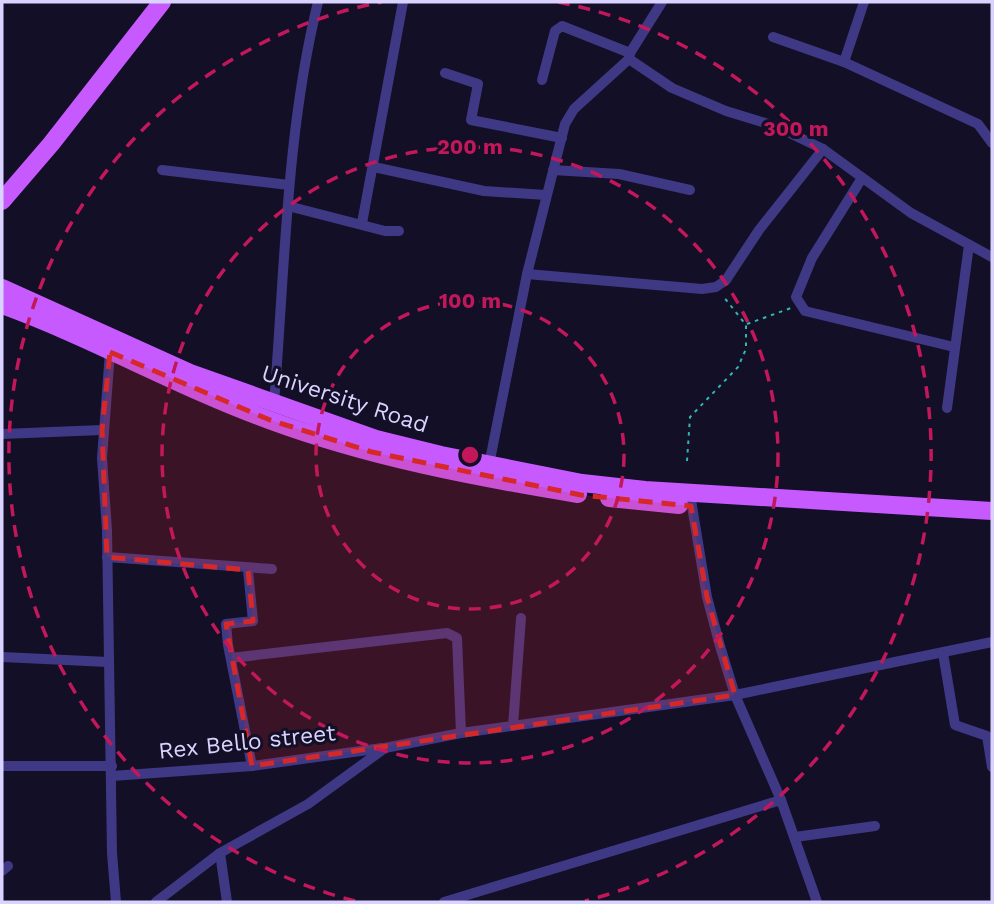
<svg xmlns="http://www.w3.org/2000/svg" width="994" height="904" font-family="'Work Sans',sans-serif">
<style>
.lines{fill:none;stroke-linecap:round;stroke-linejoin:round}
.path{stroke:#2eb8b5;stroke-width:2;stroke-dasharray:3.5 5;stroke-linecap:butt}
.street{stroke:#3f3985;stroke-width:10}
.primary{stroke:#c75aff;stroke-width:18}
.marked{fill:#d62828;fill-opacity:0.2;stroke:#d62828;stroke-width:5;stroke-dasharray:14 9;stroke-linejoin:round}
.ring{fill:none;stroke:#c2185b;stroke-width:3.5;stroke-dasharray:12 9}
.labels{text-anchor:middle;dominant-baseline:central;stroke-width:6;stroke-linejoin:round;paint-order:stroke}
.street-label{font-size:23px;fill:#dad3ff;stroke:#130f26}
.centre{fill:#c2185b;stroke:#130f26;stroke-width:3.5}
.ring-label{font-size:21px;text-anchor:middle;font-weight:bold;fill:#c2185b;stroke:#130f26;stroke-width:6;stroke-linejoin:round;paint-order:stroke}
</style>
<rect width="100%" height="100%" fill="#130f26"/>
<g class="lines">
<g class="path">
<path d="M747,324L791,308"/>
<path d="M687,461L690,417L738,367L746,349V325L723,296"/>
</g>
<g class="street">
<path d="M773,37L844,62L978,124L992,143"/>
<path d="M629,59L672,88L726,111L775,126L823,149L911,213L992,257"/>
<path d="M844,62L864,2"/>
<path d="M445,73L478,84L471,120L562,138"/>
<path d="M542,80L555,31L562,26L630,53"/>
<path d="M374,167L484,191L546,195"/>
<path d="M162,170L289,185"/>
<path d="M553,170L619,174L690,190"/>
<path d="M862,178L812,258L796,297L805,311L954,347"/>
<path d="M288,206L385,231H399"/>
<path d="M362,223L403,2"/>
<path d="M527,274L702,289L716,287L726,280L759,230L823,149"/>
<path d="M110,352L102,458L107,530L112,853L116,902"/>
<path d="M274,403C285,269 286,132 318,2"/>
<path d="M947,408L969,245"/>
<path d="M2,434L102,430"/>
<path d="M489,465L527,274L565,124L574,109L629,59L630,53L662,2"/>
<path d="M690,494L707,597L720,646L735,695L781,800L817,902"/>
<path d="M107,557L272,569"/>
<path d="M248,570L253,621L226,624L228,645L252,766"/>
<path d="M943,653L955,725L987,736L992,767"/>
<path d="M2,657L108,662"/>
<path d="M231,658L447,633L457,638L461,733"/>
<path d="M513,726L521,618"/>
<path d="M2,766H112"/>
<path d="M112,776L252,766L382,748"/>
<path d="M795,837L875,826"/>
<path d="M220,853L227,902"/>
<path d="M2,871L8,866"/>
<path d="M156,902L220,853L308,804L385,748L461,733L735,695L992,642"/>
<path d="M444,902L781,800"/>
</g>
<g class="primary">
<path d="M2,201L51,144L162,2"/>
<path d="M2,288L190,373L376,439L441,455L582,483L645,490L992,511"/>
<path d="M2,305C93,338 178,387 269,420C369,457 474,477 578,494"/>
<path d="M609,498L679,505"/>
</g>
</g>
<path class="marked" d="M110,352L270,420L372,452L581,495L691,506L707,597L735,695L252,766L226,624L253,621L248,570L107,557L102,430Z"/>
<g class="ring">
<circle cx="470" cy="455" r="154"/>
<circle cx="470" cy="455" r="308"/>
<path d="M355 901A461 461 0 0 1 382 2M558 2A461 461 0 0 1 585 901"/>
</g>
<g class="labels">
<g class="street-label">
<text transform="translate(345 399) rotate(18)">University Road</text>
<text transform="translate(247 742) rotate(-6)">Rex Bello street</text>
</g>
</g>
<circle cx="470" cy="455" r="10" class="centre"/>
<g class="ring-label">
<text x="796" y="136">300 m</text>
<text x="470" y="154">200 m</text>
<text x="470" y="308">100 m</text>
</g>
<rect width="994" height="904" fill="none" stroke="#dad3ff" stroke-width="7"/>
</svg>
